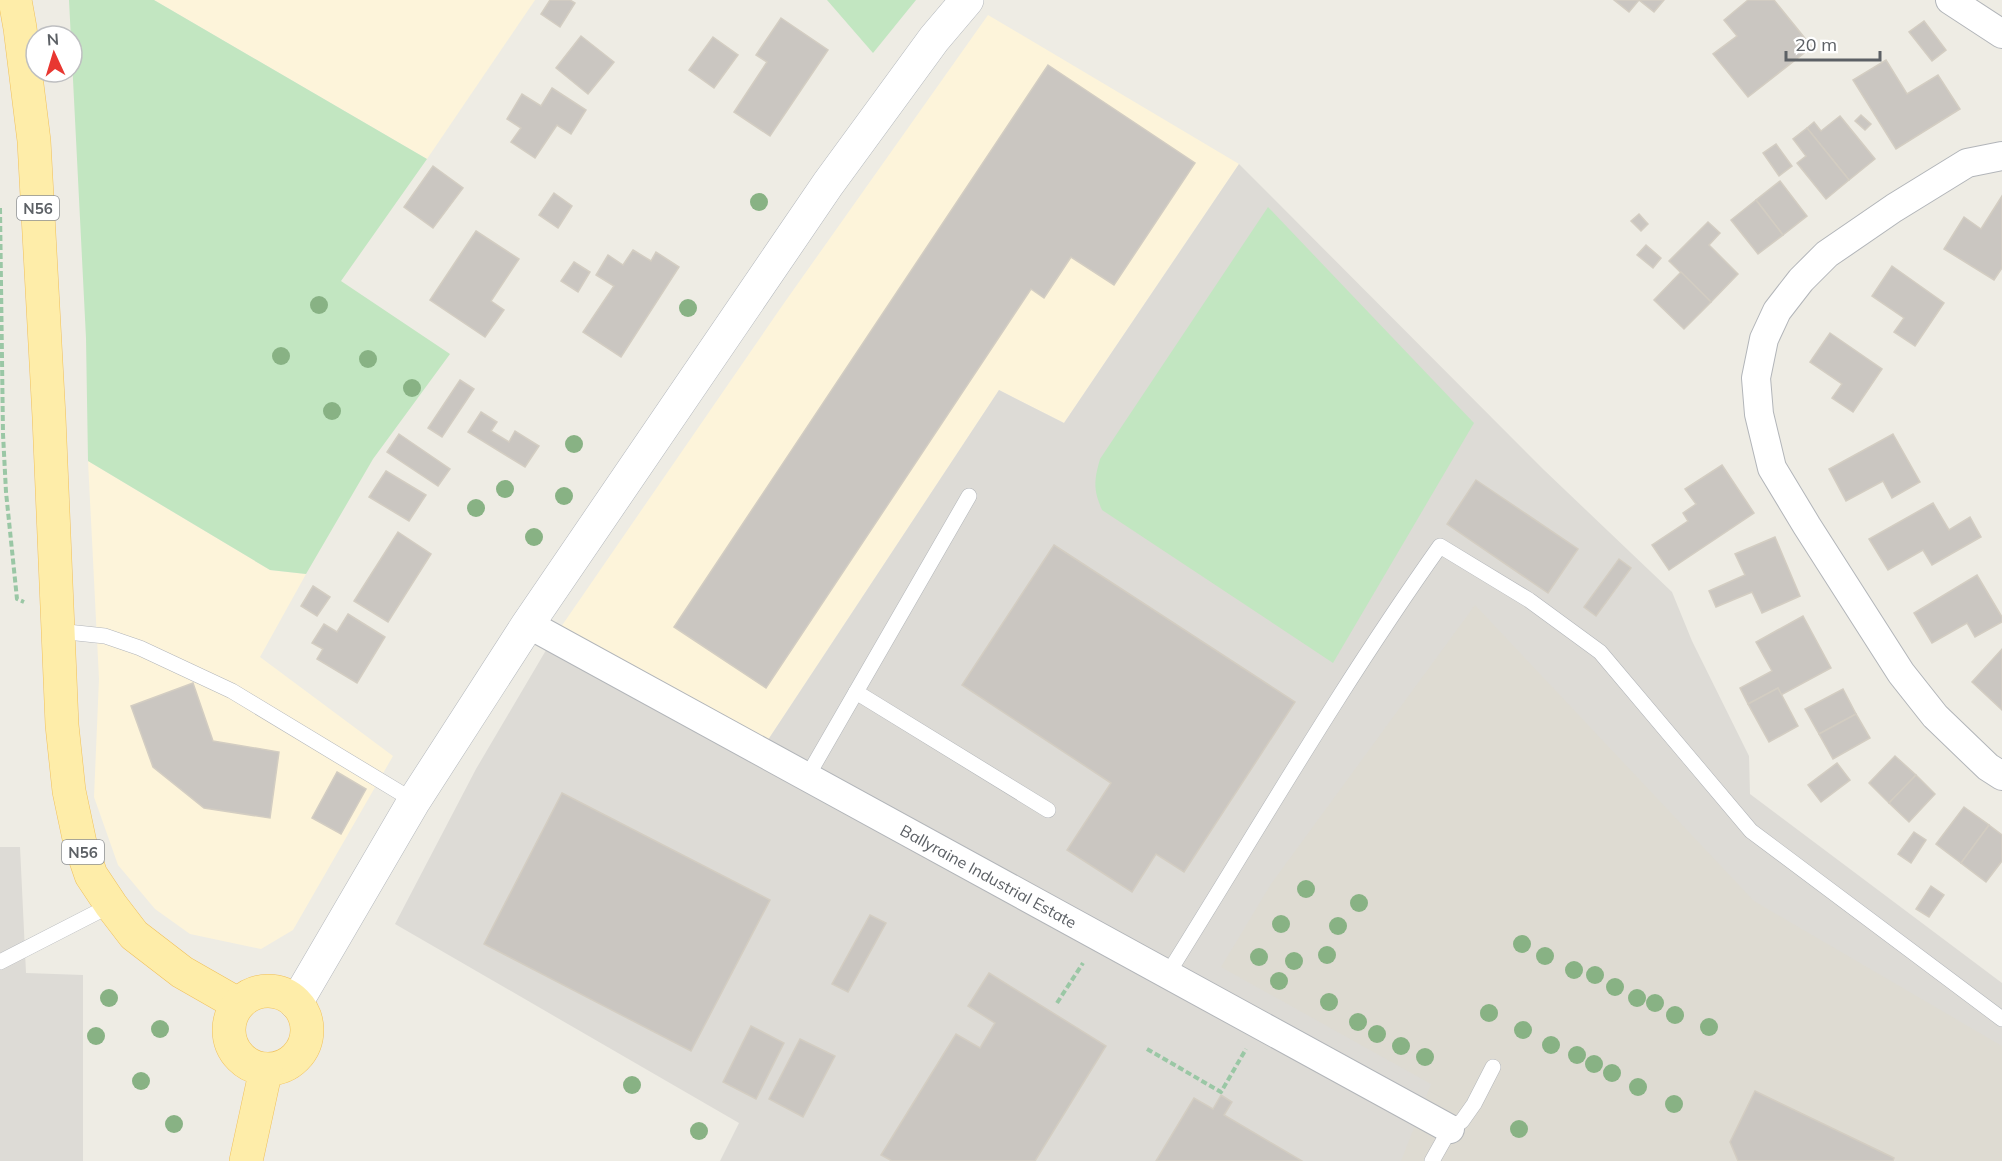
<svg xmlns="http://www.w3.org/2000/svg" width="2002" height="1161" font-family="Mulish,sans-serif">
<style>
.commercial{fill:#fdf4da}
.industrial{fill:#dddbd6}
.education{fill:#dedbd2}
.green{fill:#c2e6c1}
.building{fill:#cac6c1;stroke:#d3cdc2;stroke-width:1.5}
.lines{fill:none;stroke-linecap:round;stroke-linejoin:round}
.service-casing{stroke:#b2b5b9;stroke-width:16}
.minor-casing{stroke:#b2b5b9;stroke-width:30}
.secondary-casing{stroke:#b3b7bc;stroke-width:34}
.primary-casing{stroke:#f0c05b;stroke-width:34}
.path{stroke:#9ac7a5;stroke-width:4;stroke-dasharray:6 3;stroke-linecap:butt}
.service{stroke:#fff;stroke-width:15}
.minor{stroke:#fff;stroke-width:28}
.secondary{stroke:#fff;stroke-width:33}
.primary{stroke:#feeda9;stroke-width:33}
.tree{fill:#88b284}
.labels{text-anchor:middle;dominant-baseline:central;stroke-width:4.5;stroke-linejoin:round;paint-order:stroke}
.shield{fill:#fff;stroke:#8d9093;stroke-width:1.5}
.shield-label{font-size:15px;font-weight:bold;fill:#5c6065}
.street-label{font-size:16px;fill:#5c6065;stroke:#fff}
</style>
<rect width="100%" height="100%" fill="#eeece4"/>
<g class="commercial">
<path d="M154,0H535L427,159Z"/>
<path d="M988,15L1239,164L1064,423L999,390L758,755L552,640L782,306Z"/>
<path d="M88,461L270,570L306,574L260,657L393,756L293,930L261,949L190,934L155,909L118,865L94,797L99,679Z"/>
</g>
<g class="industrial">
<path d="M1239,164L1544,470L1672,592L1692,641L1749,756L1750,794L2002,983V1161H720L739,1123L395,924L476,769L552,640L758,755L999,390L1064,423Z"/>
<path d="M0,847H20L26,973L83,975V1161H0Z"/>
</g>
<path class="education" d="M1475,605L1754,901L2002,1046V1161H1401L1431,1084L1221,967L1271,884Z"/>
<g class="green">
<path d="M69,0H154L427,159L341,281L450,354L373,459L306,574L270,570L88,461L86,338Z"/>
<path d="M827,0H916L873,53Z"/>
<path d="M1268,207L1474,423L1333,663L1102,510C1093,490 1094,480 1100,459Z"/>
</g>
<g class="building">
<path d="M550,0H570L575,3L560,27L541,14Z"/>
<path d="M1614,0H1639L1629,12Z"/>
<path d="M1639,0H1664L1654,12Z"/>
<path d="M1748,0H1774L1812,47L1748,97L1713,54L1737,36L1724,20Z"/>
<path d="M781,18L828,50L770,136L734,112L767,62L756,55Z"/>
<path d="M1924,21L1946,50L1932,61L1909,32Z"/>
<path d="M581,36L614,62L588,94L556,68Z"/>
<path d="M713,37L738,55L714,88L689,70Z"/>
<path d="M1886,60L1907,94L1938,75L1960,109L1896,149L1853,80Z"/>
<path d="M1048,65L1195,163L1114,285L1071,257L1044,298L1031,289L766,688L674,627Z"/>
<path d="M552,88L586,110L571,134L557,125L535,158L511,142L521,128L507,119L522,94L541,106Z"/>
<path d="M1861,115L1871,124L1865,130L1855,121Z"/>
<path d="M1840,116L1875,159L1849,180L1807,128L1814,122L1821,131Z"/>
<path d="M1807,128L1849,180L1826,199L1797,163L1806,156L1793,139Z"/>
<path d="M1776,144L1792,166L1779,176L1763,153Z"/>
<path d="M433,166L463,188L433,228L404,207Z"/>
<path d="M1780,181L1807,216L1783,235L1756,200Z"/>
<path d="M554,193L572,206L558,228L539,215Z"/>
<path d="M2002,196V268L1994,280L1944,249L1964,217L1981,229Z"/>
<path d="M1756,200L1783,235L1758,254L1731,220Z"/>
<path d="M1639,214L1648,224L1641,231L1631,221Z"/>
<path d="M1708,222L1720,233L1709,245L1738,274L1711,302L1669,261Z"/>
<path d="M476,231L519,259L491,301L504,310L485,337L430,300Z"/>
<path d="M1646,245L1661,258L1653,268L1637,255Z"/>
<path d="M633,250L651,261L656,252L679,267L621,357L583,332L614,286L596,275L608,255L623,265Z"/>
<path d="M574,262L590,272L578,292L561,281Z"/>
<path d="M1892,266L1944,303L1915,346L1894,332L1904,318L1872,296Z"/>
<path d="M1681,272L1711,302L1684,329L1654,300Z"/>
<path d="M1830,333L1882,369L1853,412L1832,398L1842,384L1810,362Z"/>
<path d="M460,380L474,389L442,437L428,428Z"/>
<path d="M481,412L497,422L491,431L509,442L515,431L539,446L525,467L468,432Z"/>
<path d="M399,434L450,469L438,486L387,452Z"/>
<path d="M1893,434L1920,482L1892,498L1883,481L1846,501L1829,469Z"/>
<path d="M1722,465L1754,513L1669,570L1652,545L1688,521L1683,513L1696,504L1685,489Z"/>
<path d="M386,471L426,495L409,521L369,497Z"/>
<path d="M1476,480L1578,549L1548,593L1447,524Z"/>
<path d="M1933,503L1949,530L1970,517L1981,537L1932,565L1923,550L1888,570L1869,539Z"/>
<path d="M398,532L431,554L388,622L354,601Z"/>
<path d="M1775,537L1800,596L1762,613L1752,592L1716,607L1709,591L1745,575L1735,554Z"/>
<path d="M1054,545L1295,702L1184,872L1156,854L1132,892L1067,850L1111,783L962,685Z"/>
<path d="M1619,559L1631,568L1596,616L1584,607Z"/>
<path d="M1977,575L2002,617V622L1975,637L1967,623L1932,643L1914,613Z"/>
<path d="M313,586L330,597L317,616L301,606Z"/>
<path d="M348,614L385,637L357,683L317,659L323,649L312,643L324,624L337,632Z"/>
<path d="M1803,616L1831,668L1781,695L1778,688L1748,704L1740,688L1772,671L1756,642Z"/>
<path d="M2002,649V710L1972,682Z"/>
<path d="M193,683L213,741L279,752L270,818L204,808L153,767L131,706Z"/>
<path d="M1778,688L1798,726L1769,742L1748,704Z"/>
<path d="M1843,689L1856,714L1819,734L1805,709Z"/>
<path d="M1856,714L1870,738L1833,759L1819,734Z"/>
<path d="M1895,756L1916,775L1889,803L1869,783Z"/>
<path d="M1837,763L1850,780L1821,802L1808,785Z"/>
<path d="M337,772L366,789L341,834L312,818Z"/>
<path d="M1916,775L1935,794L1909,822L1889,803Z"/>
<path d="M562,793L770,900L691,1051L484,944Z"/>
<path d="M1964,807L1989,825L1961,863L1936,844Z"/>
<path d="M1989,825L2002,835V861L1986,882L1961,863Z"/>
<path d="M1914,832L1926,840L1911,863L1898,854Z"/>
<path d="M1931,886L1944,895L1929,917L1916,909Z"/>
<path d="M870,915L886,923L848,992L832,984Z"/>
<path d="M989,973L1106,1046L1035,1161H892L881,1155L956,1034L980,1048L995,1023L968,1006Z"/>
<path d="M751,1026L784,1043L756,1099L723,1082Z"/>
<path d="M800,1039L835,1056L803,1117L769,1099Z"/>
<path d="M1755,1091L1894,1158L1893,1161H1738L1730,1142Z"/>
<path d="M1221,1095L1232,1102L1224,1115L1302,1161H1156L1194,1098L1213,1109Z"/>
</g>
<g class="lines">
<defs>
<g id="service">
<path d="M58,631L105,636L140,648L232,691L414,801"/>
<path d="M856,692L1048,810"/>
<path d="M807,777L969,496"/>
<path d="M0,962L111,905"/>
<path d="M1167,975C1257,831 1342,684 1440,546L1529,600L1600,652L1751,831L2002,1019"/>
<path d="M1432,1161L1450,1129L1462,1121L1474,1104L1493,1067"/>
</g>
<g id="minor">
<path d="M1950,0L2002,34"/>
<path d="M2002,156L1967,163L1894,208L1827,254L1801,280L1777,311L1764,339L1756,378L1759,414L1772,468L1807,526L1901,673L1935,716L1988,767L2002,776"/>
<path id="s1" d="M528,624L1450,1129"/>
</g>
<path id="secondary" d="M296,1003L414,801L528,624L828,184L934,39L967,0"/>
<g id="primary">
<path d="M15,0L20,28L34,141L49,417L62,725L69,791L80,843L91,875L111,905L134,935L182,972L238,1004"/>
<circle cx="268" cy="1030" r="39"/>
<path d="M246,1161L266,1069"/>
</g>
</defs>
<use href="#service" class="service-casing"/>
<use href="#minor" class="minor-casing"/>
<use href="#secondary" class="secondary-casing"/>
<use href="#primary" class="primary-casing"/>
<g class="path">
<path d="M0,208L3,434L6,492L17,599L24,602"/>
<path d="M1057,1003L1083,963"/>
<path d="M1147,1049L1221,1092L1246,1049"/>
</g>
<use href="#service" class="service"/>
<use href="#minor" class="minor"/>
<use href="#secondary" class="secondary"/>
<use href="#primary" class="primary"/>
</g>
<g class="tree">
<circle cx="759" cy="202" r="9"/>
<circle cx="319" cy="305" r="9"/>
<circle cx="688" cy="308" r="9"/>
<circle cx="281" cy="356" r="9"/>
<circle cx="368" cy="359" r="9"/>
<circle cx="412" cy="388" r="9"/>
<circle cx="332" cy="411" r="9"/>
<circle cx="574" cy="444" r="9"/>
<circle cx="505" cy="489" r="9"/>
<circle cx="564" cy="496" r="9"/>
<circle cx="476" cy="508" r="9"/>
<circle cx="534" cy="537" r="9"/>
<circle cx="1306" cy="889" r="9"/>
<circle cx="1359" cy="903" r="9"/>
<circle cx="1281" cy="924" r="9"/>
<circle cx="1338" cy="926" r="9"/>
<circle cx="1522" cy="944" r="9"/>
<circle cx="1327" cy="955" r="9"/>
<circle cx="1545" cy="956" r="9"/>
<circle cx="1259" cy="957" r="9"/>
<circle cx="1294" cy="961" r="9"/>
<circle cx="1574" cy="970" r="9"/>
<circle cx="1595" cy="975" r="9"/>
<circle cx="1279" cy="981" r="9"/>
<circle cx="1615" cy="987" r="9"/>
<circle cx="109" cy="998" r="9"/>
<circle cx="1637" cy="998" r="9"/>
<circle cx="1329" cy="1002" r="9"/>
<circle cx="1655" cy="1003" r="9"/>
<circle cx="1489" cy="1013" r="9"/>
<circle cx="1675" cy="1015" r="9"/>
<circle cx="1358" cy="1022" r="9"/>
<circle cx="1709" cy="1027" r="9"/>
<circle cx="160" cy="1029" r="9"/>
<circle cx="1523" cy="1030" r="9"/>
<circle cx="1377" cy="1034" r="9"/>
<circle cx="96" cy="1036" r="9"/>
<circle cx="1551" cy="1045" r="9"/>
<circle cx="1401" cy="1046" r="9"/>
<circle cx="1577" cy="1055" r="9"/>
<circle cx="1425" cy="1057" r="9"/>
<circle cx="1594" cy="1064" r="9"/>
<circle cx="1612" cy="1073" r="9"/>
<circle cx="141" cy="1081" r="9"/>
<circle cx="632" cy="1085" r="9"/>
<circle cx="1638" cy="1087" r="9"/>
<circle cx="1674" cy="1104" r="9"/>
<circle cx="174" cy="1124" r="9"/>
<circle cx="1519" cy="1129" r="9"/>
<circle cx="699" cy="1131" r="9"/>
</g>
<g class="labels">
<g class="shield">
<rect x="17" y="196" width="42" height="24" rx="4.5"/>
<rect x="62" y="840" width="42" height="24" rx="4.5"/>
</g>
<g class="shield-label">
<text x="38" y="208">N56</text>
<text x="83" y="852">N56</text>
</g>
<g class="street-label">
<text stroke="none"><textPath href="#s1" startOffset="525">Ballyraine Industrial Estate</textPath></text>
</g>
</g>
<g transform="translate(54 54) rotate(356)"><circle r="28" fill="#ffffff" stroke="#bebfc1" stroke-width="1.5"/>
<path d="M0-4.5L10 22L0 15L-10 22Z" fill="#e83731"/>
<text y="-9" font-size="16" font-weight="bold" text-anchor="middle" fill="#5c6065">N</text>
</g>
<path d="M1786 51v9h94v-9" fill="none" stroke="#5c6065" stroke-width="3"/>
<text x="1795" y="51" font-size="18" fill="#5c6065" stroke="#ffffff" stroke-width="4.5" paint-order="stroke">20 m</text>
</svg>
